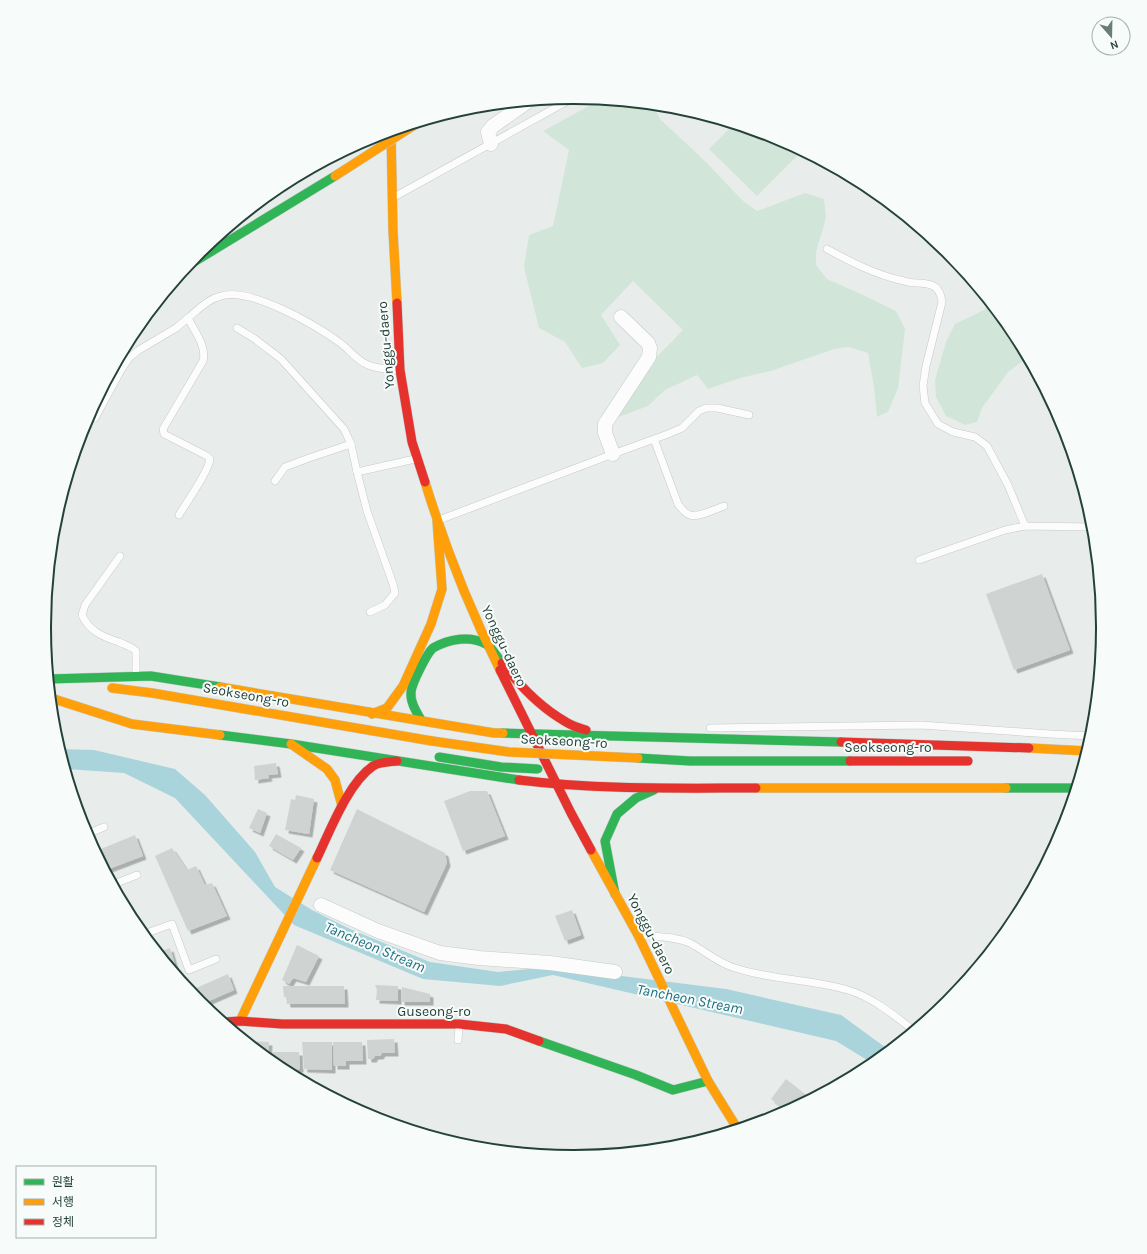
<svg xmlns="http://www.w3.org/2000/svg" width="1147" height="1254" font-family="Karla,'Noto Sans KR',sans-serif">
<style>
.green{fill:#d1e6d8}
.water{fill:#a9d4db}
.building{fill:#cfd4d2;filter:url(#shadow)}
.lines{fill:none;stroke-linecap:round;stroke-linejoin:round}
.lane-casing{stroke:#c5cac8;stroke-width:8}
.street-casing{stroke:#c5cac8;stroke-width:15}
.fast-casing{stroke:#c3cbc8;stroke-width:10}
.slow-casing{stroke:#c3cbc8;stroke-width:10}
.jam-casing{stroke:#c3cbc8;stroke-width:10}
.lane{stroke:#fcfcfc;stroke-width:7}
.street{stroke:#fcfcfc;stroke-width:14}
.fast{stroke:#30b455;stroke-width:9}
.slow{stroke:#ff9f0a;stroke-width:9}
.jam{stroke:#e5322d;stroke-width:9}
.fast-bridge-casing{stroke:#c3ccc9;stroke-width:10;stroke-linecap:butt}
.slow-bridge-casing{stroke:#c3ccc9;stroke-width:10;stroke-linecap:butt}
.fast-bridge{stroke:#30b455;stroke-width:9}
.slow-bridge{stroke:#ff9f0a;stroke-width:9}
.labels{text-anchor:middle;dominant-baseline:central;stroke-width:4;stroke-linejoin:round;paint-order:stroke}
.street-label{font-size:14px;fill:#24423a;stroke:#f7fbf9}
.water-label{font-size:15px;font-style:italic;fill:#1c6f80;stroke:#f7fbf9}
.rim{fill:none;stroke:#24423a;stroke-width:2}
</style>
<defs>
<filter id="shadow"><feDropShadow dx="3.5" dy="3.5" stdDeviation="0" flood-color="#0004"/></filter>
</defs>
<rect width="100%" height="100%" fill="#e8edeb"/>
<g class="green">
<path d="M600,100L652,105L661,120L705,161L742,200L757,211L805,193L824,199L826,218L816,252V265L827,279L863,295L896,311L905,329L898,388L888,412L877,417L874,387L868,353L848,347L834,349L771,371L740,378L708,389L697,375L665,390L648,406L616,418L652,362L683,330L633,281L601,315L620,345L603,363L582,368L565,342L539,328L524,267L529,235L553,226L569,150L543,131Z"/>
<path d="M733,125L776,138L781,140L797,156L757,196L709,149Z"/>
<path d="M989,303L1014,333L1027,358L1008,372L982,408L977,422L965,425L946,416L936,397L935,380L946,342L955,324L984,310Z"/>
</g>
<path class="water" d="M60,749L94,750L175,769L205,795L255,852L275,887L312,910L350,929L430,962L498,972L550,967L726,989L841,1015L889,1050L872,1063L836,1041L553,975L500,986L423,979L294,925L175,798L124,773L66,769Z"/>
<g class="building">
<path d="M1042,574L1070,650L1014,670L986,594Z"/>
<path d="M276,763L278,774L268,775L269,778L255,780L254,766Z"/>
<path d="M470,791H487L505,836L463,851L444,801Z"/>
<path d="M296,795L314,799L309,834L285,830L291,799L295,800Z"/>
<path d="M258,809L267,813L260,833L249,828Z"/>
<path d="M357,809L445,853L447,863L424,912L330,870Z"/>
<path d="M276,834L301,848L293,860L269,846Z"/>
<path d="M135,835L143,856L106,870L96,851Z"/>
<path d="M172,848L187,870L196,866L205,885L212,883L227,916L188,931L155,856Z"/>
<path d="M572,910L581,935L565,941L555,916Z"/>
<path d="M297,945L319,956L306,982L293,978L289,984L282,980Z"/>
<path d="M170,948L176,969L173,970L159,952Z"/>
<path d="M228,974L234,990L202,1004L199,1002L194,989Z"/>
<path d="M375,985L398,986V1001L376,1000L377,990Z"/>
<path d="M283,986H344L345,1004H287L286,997H284Z"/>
<path d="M402,987L430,994V1002H401Z"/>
<path d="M394,1039L395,1053H382L380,1056H375L373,1059H368L367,1040Z"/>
<path d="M247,1041L269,1042L268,1058L251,1044Z"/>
<path d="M302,1042H332V1070L304,1069Z"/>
<path d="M333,1042H362L363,1061H346V1066H334Z"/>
<path d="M273,1052H299L300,1069L284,1070L279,1067L273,1062Z"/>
<path d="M786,1079L810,1098L786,1111L771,1099Z"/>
</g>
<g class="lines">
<defs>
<g id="lane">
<path d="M396,196L573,98"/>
<path d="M827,249C851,262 876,275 904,281C912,284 923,282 931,285C939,287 941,295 942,302L926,366L923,386L925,403L938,424L953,432L975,437L987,446L1008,485L1025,526"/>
<path d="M237,328L255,339L281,359L344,429L351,444L357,472L415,459"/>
<path d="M95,418L121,370L129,358L139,350L176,328L188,318"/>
<path d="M654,439L678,504C681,508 685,514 690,515C697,518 716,509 724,506"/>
<path d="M357,472L367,511L393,584L395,593L385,605L370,612"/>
<path d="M275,481L285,467L309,458L351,444"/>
<path d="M179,515C186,503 209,471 210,459L207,456L164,434L163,429L203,361C207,346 194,331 188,318C199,309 208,299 221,296C251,287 315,325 339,342C349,349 356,360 368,365C377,369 388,369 398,370"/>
<path d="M439,520L613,454L668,434L682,428L699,411L706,408H717L749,415"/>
<path d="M120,556L85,605L82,615C89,631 103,637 119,642C125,645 131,646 136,651V674"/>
<path d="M919,560L1005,530L1025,526L1093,527"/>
<path d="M710,728L921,725L1050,734L1091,736"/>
<path d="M87,834L104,827"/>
<path d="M114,884L137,875"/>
<path d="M144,934L172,924L189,970L216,959"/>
<path d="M642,935C658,937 674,936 690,943C705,951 718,963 735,968C772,980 811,979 848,990C872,997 894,1015 913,1030"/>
<path d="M458,1040L459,1026"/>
</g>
<g id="street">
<path d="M491,144L488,132L493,126L527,102"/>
<path d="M613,454L605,433V424L649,357L650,348L648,343L621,317"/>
<path d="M321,905L378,931L440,953L479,958L550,963L615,972"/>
</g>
<g id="fast">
<path d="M189,265L335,176"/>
<path d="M49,679L151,676L220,687"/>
<path d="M421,720C416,711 410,702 411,692C412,683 427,653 433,648C449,639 470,635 486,644C492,647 497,657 502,663"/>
<path d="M503,733L841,742"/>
<path d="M220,735L291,744L519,780"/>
<path d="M690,761H850"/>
<path d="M1006,788H1075"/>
<path d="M615,894L605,841L617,814L636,798L654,790"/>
<path d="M539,1041L636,1075L673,1090L708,1081"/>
</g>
<g id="slow">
<path d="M391,132L393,231L397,303"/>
<path d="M425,482C445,547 470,610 500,670"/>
<path d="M220,687L494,733H503"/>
<path d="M112,688L152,693L432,741"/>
<path d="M51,698L132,724L220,735"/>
<path d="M372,714L387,708L403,686L431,624L442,589L437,521"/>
<path d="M291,744L327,769L335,780L342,806"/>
<path d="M1029,748L1087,751"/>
<path d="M756,788H1006"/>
<path d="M591,850L638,935L708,1081L737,1128"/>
<path d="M240,1021L317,858"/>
</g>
<g id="jam">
<path d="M397,303L400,370L412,442L425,482"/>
<path d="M502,663C519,685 541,708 566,722C572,726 579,728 586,730"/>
<path d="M500,670L571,813L591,850"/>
<path d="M841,742L1029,748"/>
<path d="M850,761H968"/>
<path d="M519,780C598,790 677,788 756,788"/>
<path d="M317,858C330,831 348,783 373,766C379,762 390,762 397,761"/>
<path d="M224,1022L240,1021L282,1024H459L506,1029L539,1041"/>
</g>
</defs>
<use href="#lane" class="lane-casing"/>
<use href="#street" class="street-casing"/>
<use href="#fast" class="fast-casing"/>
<use href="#slow" class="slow-casing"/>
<use href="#jam" class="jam-casing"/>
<use href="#lane" class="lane"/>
<use href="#street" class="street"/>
<use href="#fast" class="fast"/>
<use href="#slow" class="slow"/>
<use href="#jam" class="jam"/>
<defs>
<g id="fast-bridge">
<path d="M439,757L501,767L538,769"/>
<path d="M638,758L690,761"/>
</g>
<g id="slow-bridge">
<path d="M335,176L416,124"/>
<path d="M432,741L509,752L638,758"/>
</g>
</defs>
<use href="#fast-bridge" class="fast-bridge-casing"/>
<use href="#slow-bridge" class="slow-bridge-casing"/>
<use href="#fast-bridge" class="fast-bridge"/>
<use href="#slow-bridge" class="slow-bridge"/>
</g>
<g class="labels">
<g class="street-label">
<text transform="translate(386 345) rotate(-95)">Yonggu-daero</text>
<text transform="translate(504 646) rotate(65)">Yonggu-daero</text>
<text transform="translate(246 695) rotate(10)">Seokseong-ro</text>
<text transform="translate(564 741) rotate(3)">Seokseong-ro</text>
<text x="888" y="747">Seokseong-ro</text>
<text transform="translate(651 934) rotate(63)">Yonggu-daero</text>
<text x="434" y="1011">Guseong-ro</text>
</g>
<g class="water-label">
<text transform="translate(375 947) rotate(23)">Tancheon Stream</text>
<text transform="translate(690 999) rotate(11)">Tancheon Stream</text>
</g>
</g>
<path d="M0 0H1147V1254H0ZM573 104H574A522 522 0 0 1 1096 626V628A522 522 0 0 1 574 1150H573A522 522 0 0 1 51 628V626A522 522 0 0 1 573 104Z" fill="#f7fbf9" fill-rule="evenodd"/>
<path class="rim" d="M573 104H574A522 522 0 0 1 1096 626V628A522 522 0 0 1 574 1150H573A522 522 0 0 1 51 628V626A522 522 0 0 1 573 104Z"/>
<rect x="16" y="1166" width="140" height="72" fill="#f7fbf9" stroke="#a3b1ad"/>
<rect x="24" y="1179" width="20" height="6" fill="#30b455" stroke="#a3b1ad"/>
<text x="52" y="1186" font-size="12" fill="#24423a">원활</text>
<rect x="24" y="1199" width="20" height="6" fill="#ff9f0a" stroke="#a3b1ad"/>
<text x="52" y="1206" font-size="12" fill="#24423a">서행</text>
<rect x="24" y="1219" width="20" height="6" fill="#e5322d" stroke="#a3b1ad"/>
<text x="52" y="1226" font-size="12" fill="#24423a">정체</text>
<g transform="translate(1111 36) rotate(160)"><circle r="19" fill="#f7fbf9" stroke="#a3b1ad"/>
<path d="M0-3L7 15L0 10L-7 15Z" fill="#697e78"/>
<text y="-6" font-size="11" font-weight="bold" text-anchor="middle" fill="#24423a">N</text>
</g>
</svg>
